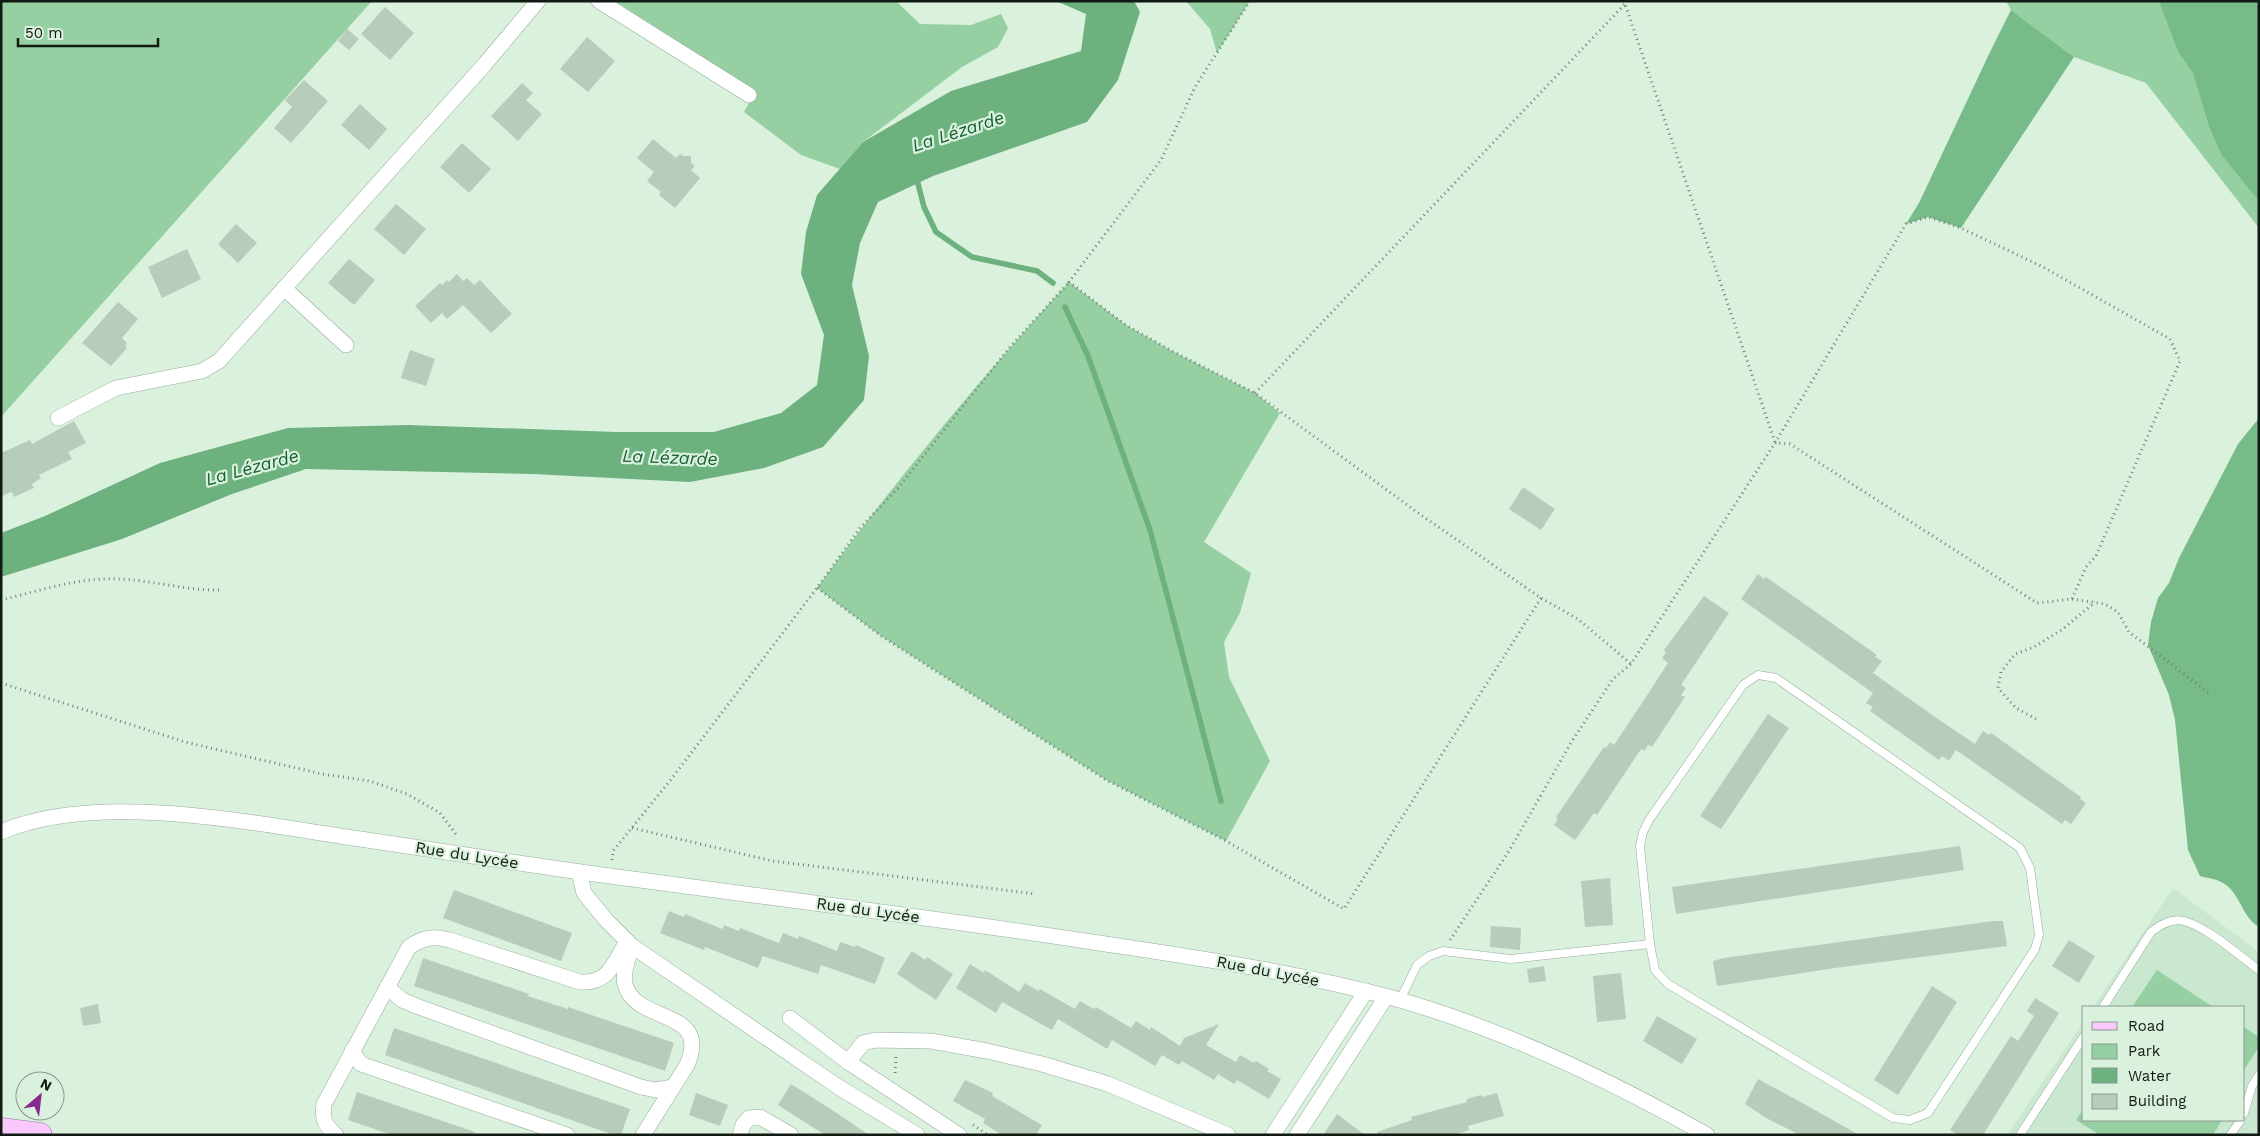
<svg xmlns="http://www.w3.org/2000/svg" width="2260" height="1136" font-family="'Work Sans',sans-serif">
<style>
.built{fill:#cae8d0}
.green{fill:#95cfa2}
.forest{fill:#7b8}
.water{fill:#6db17e}
.lines{fill:none;stroke-linecap:round;stroke-linejoin:round}
.stream{stroke:#6db17e;stroke-width:5.5}
.building{fill:#b7cdbb}
.service-casing{stroke:#96ac9a;stroke-width:9}
.minor-casing{stroke:#96ac9a;stroke-width:16}
.primary-casing{stroke:#a674aa;stroke-width:25}
.path{stroke:#738275;stroke-width:3;stroke-dasharray:1 4;stroke-linecap:butt}
.service{stroke:#fff;stroke-width:8}
.minor{stroke:#fff;stroke-width:15}
.primary{stroke:#f9c8fc;stroke-width:24}
.labels{text-anchor:middle;dominant-baseline:central;stroke-width:4.5;stroke-linejoin:round;paint-order:stroke}
.street-label{font-size:16px;fill:#121a14;stroke:#daf1de}
.water-label{font-size:18px;font-style:italic;fill:#166132;stroke:#daf1de}
</style>
<rect width="100%" height="100%" fill="#daf1de"/>
<path class="built" d="M2173,888L2259,952V1135H2007L2084,1021V1120H2244V1007H2093Z"/>
<g class="green">
<path d="M1,1H372L1,417Z"/>
<path d="M615,1H896L920,24L971,25L1001,14L1008,28L998,47L962,67L863,142L840,169L801,155L744,112L755,92Z"/>
<path d="M1186,1H1250L1217,53L1210,29Z"/>
<path d="M2006,1H2259V228L2146,83L2074,57L2011,10Z"/>
<path d="M1069,282L1126,325L1172,351L1255,393L1280,413L1204,542L1251,573L1240,613L1224,642L1229,677L1270,761L1226,841L1106,780L881,636L817,588C895,481 979,380 1069,282Z"/>
<path d="M2157,970L2213,1007H2132Z"/>
<path d="M2244,1027L2259,1037V1047L2244,1070Z"/>
<path d="M2084,1108V1120H2222L2213,1135H2100L2076,1120Z"/>
</g>
<g class="forest">
<path d="M2159,1H2259V201L2221,154L2209,126L2193,73L2178,51Z"/>
<path d="M2011,10L2074,57L1961,228L1928,217L1906,224L1919,203L1990,52Z"/>
<path d="M2259,418V927C2242,918 2240,892 2223,883C2217,879 2207,878 2200,876L2188,850L2175,720L2169,695L2148,645L2151,622L2158,598L2169,583L2179,558L2238,444Z"/>
</g>
<path class="water" d="M1056,1H1134L1140,12L1118,80L1087,122L933,176L878,202L860,243L852,285L869,356L864,400L823,447L764,468L690,482L533,474L306,469L232,494L122,539L1,577V533L45,516L160,463L288,428L408,425L616,432H714L781,413L817,385L824,335L801,274L806,232L817,195L863,142L951,91L1081,51L1086,14Z"/>
<g class="lines">
<g class="stream">
<path d="M916,176L924,207L936,232L972,257L1037,271L1053,283"/>
<path d="M1065,307L1088,356L1150,530L1221,801"/>
</g>
</g>
<g class="building">
<path d="M385,7L414,33L390,60L361,34Z"/>
<path d="M347,29L359,39L349,50L338,41Z"/>
<path d="M587,37L615,61L588,92L560,69Z"/>
<path d="M304,80L328,101L291,143L274,128L292,107L285,100Z"/>
<path d="M522,83L533,93L526,100L542,114L518,141L491,116Z"/>
<path d="M360,104L387,129L369,150L341,125Z"/>
<path d="M653,139L676,158L680,154L684,156H691V163L695,166L691,170L700,178L675,208L659,195L661,192L647,181L654,172L637,158Z"/>
<path d="M462,143L491,169L469,193L440,167Z"/>
<path d="M396,204L426,229L404,255L374,229Z"/>
<path d="M236,224L257,243L238,263L218,244Z"/>
<path d="M187,249L201,279L162,298L148,267Z"/>
<path d="M349,259L375,280L354,305L328,283Z"/>
<path d="M457,274L463,281L467,278L474,285L480,280L512,314L491,333L463,305L447,319L442,313L431,323L415,306L440,283L442,285L447,280L449,282Z"/>
<path d="M118,302L138,319L122,338L127,343L125,346L127,348L111,366L82,343Z"/>
<path d="M410,350L435,359L426,386L401,378Z"/>
<path d="M74,421L86,443L68,452L72,459L39,475L41,478L32,484L34,488L14,497L12,492L1,496V453L30,440L32,444Z"/>
<path d="M1523,487L1555,509L1541,530L1509,509Z"/>
<path d="M1758,574L1764,579L1766,577L1877,655L1875,657L1882,661L1873,673L1938,719L1975,744L1983,731L1989,735L1991,733L2081,797L2080,799L2086,803L2071,824L2065,820L2062,824L1956,750L1949,761L1942,756L1939,760L1870,711L1873,707L1866,703L1873,693L1741,599Z"/>
<path d="M1704,596L1729,613L1681,685L1686,688L1681,695L1685,697L1652,747L1648,745L1644,751L1641,749L1597,815L1594,813L1575,840L1554,825L1558,819L1556,817L1604,747L1606,748L1610,742L1614,745L1644,700L1668,663L1662,658L1666,652L1664,650Z"/>
<path d="M1768,714L1789,728L1721,829L1700,816Z"/>
<path d="M1960,846L1964,870L1676,914L1672,887Z"/>
<path d="M1610,878L1613,925L1585,927L1581,881Z"/>
<path d="M454,890L572,933L561,961L443,918Z"/>
<path d="M669,911L684,917L685,914L722,929L724,925L739,931L740,928L779,943L783,933L798,939L799,936L837,951L840,942L855,947L856,945L885,958L875,984L821,965L818,974L763,956L758,968L705,947L704,950L660,933Z"/>
<path d="M1993,921H2003L2007,946L1835,968L1717,986L1713,961L1724,958Z"/>
<path d="M1491,926L1521,928L1520,950L1490,947Z"/>
<path d="M2069,940L2095,956L2079,983L2052,966Z"/>
<path d="M912,951L925,960L927,957L953,974L936,1000L897,974Z"/>
<path d="M423,958L529,994L528,996L568,1009V1007L674,1043L665,1071L414,986Z"/>
<path d="M970,964L984,973L985,970L1019,992L1025,983L1038,991L1040,989L1075,1009L1080,1001L1094,1009L1096,1007L1131,1028L1136,1021L1150,1030L1151,1027L1180,1046L1184,1038L1219,1024L1206,1045L1236,1062L1240,1055L1254,1063L1256,1061L1269,1069L1267,1071L1281,1079L1269,1099L1237,1080L1234,1084L1218,1074L1214,1080L1182,1061L1179,1065L1162,1055L1155,1066L1112,1040L1107,1049L1058,1019L1052,1030L1002,1002L996,1013L956,988Z"/>
<path d="M1544,966L1546,981L1529,983L1527,969Z"/>
<path d="M1621,973L1626,1019L1597,1022L1593,976Z"/>
<path d="M1932,986L1957,1002L1898,1095L1874,1080Z"/>
<path d="M2035,998L2059,1013L1983,1135H1958L1950,1130L2011,1036L2018,1041L2034,1016L2027,1011Z"/>
<path d="M98,1004L101,1023L83,1026L80,1008Z"/>
<path d="M1657,1016L1697,1039L1682,1064L1643,1041Z"/>
<path d="M394,1028L630,1109L621,1135H614L385,1055Z"/>
<path d="M1758,1079L1806,1105L1859,1135H1800L1768,1119L1745,1104Z"/>
<path d="M965,1080L993,1093L992,1096L1042,1125L1036,1135H1002L983,1123L985,1119L953,1101Z"/>
<path d="M791,1084L832,1110L869,1135H825L778,1105Z"/>
<path d="M357,1092L475,1132L474,1135H392L348,1120Z"/>
<path d="M696,1093L728,1105L720,1126L689,1115Z"/>
<path d="M1497,1093L1504,1116L1468,1126L1469,1130L1454,1135H1378L1377,1132L1412,1120L1411,1117L1467,1102V1099L1481,1095L1482,1097Z"/>
<path d="M1337,1114L1365,1135H1323Z"/>
</g>
<g class="lines">
<defs>
<g id="service">
<path d="M1758,675L1776,678L2020,848L2030,868L2039,935L2035,949L1928,1113L1910,1120L1893,1118L1668,984L1655,970L1650,944L1640,846L1643,832L1649,820L1743,685Z"/>
<path d="M1400,1000L1417,965L1429,956L1443,951L1511,959L1650,944"/>
<path d="M2103,1007L2151,932C2161,924 2174,917 2187,922C2209,929 2240,956 2259,970"/>
<path d="M2244,1113L2252,1086L2259,1075"/>
<path d="M2020,1135L2084,1036"/>
<path d="M2230,1135L2241,1120"/>
</g>
<g id="minor">
<path d="M599,1L749,95"/>
<path d="M284,288L346,345"/>
<path d="M58,418L116,388L202,371L219,361L485,64L538,1"/>
<path d="M1,832C94,792 242,821 340,836C430,849 520,864 610,876C773,898 937,918 1099,943C1198,958 1296,972 1393,998C1503,1029 1608,1079 1707,1135"/>
<path d="M579,872L584,893L606,920L632,946L837,1086L917,1135"/>
<path d="M632,946C629,957 622,972 625,984C635,1025 712,1007 687,1065L643,1135"/>
<path d="M387,987L402,1000L419,1007L641,1087L656,1090L673,1087"/>
<path d="M790,1018L848,1062L959,1135"/>
<path d="M352,1051L361,1064L567,1135"/>
<path d="M848,1062L863,1043L875,1040L931,1041L987,1051L1042,1064L1108,1084L1228,1135"/>
<path d="M336,1135C324,1124 322,1120 324,1104L409,947C424,937 433,936 450,940L580,982C609,984 614,963 627,941"/>
<path d="M740,1135L743,1125L749,1118L760,1117L791,1135"/>
<path d="M1273,1135L1366,991"/>
<path d="M1297,1135L1386,997"/>
</g>
<path id="primary" d="M1,1130L40,1135"/>
</defs>
<use href="#service" class="service-casing"/>
<use href="#minor" class="minor-casing"/>
<use href="#primary" class="primary-casing"/>
<g class="path">
<path d="M1250,1L1195,87L1161,160L1069,282L1126,325L1172,351L1255,393L1421,515L1541,598L1578,619L1631,664"/>
<path d="M1624,1L1775,442"/>
<path d="M1255,393L1625,4"/>
<path d="M817,588L881,636L1106,780L1226,841L1344,909L1541,598"/>
<path d="M2072,599L2105,604L2118,612L2129,632L2210,694"/>
<path d="M1,600C39,591 79,577 118,579C153,580 186,591 221,590"/>
<path d="M1,683L185,742L322,774L370,781L407,794L440,813L458,837"/>
<path d="M2036,719L2016,708L1998,688L2001,672L2015,654L2034,647L2063,629L2095,602"/>
<path d="M632,828L773,861L1036,894"/>
<path d="M612,860L613,851L669,782L817,588L860,528L898,488L1010,347L1069,282"/>
<path d="M1450,940L1509,851L1572,741L1613,679L1631,664L1775,443L1906,224L1928,217L1961,228L2043,267L2170,339L2180,361L2096,556L2086,567L2072,599L2037,603L1790,444L1775,443"/>
<path d="M895,1073L896,1057"/>
<path d="M973,1125L988,1135"/>
</g>
<use href="#service" class="service"/>
<use href="#minor" class="minor"/>
<use href="#primary" class="primary"/>
</g>
<g class="labels">
<g class="street-label">
<text transform="translate(467 855) rotate(9)">Rue du Lycée</text>
<text transform="translate(868 910) rotate(8)">Rue du Lycée</text>
<text transform="translate(1268 971) rotate(11)">Rue du Lycée</text>
</g>
<g class="water-label">
<text transform="translate(958 131) rotate(-18)">La Lézarde</text>
<text transform="translate(670 457) rotate(2)">La Lézarde</text>
<text transform="translate(252 467) rotate(-15)">La Lézarde</text>
</g>
</g>
<rect width="2260" height="1136" fill="none" stroke="#121a14" stroke-width="5"/>
<rect x="2082" y="1006" width="162" height="115" fill="#daf1de" stroke="#8a9b8d"/>
<rect x="2092" y="1022" width="25" height="8" fill="#f9c8fc" stroke="#8a9b8d"/>
<text x="2128" y="1031" font-size="15" fill="#121a14">Road</text>
<rect x="2092" y="1044" width="25" height="15" fill="#95cfa2" stroke="#8a9b8d"/>
<text x="2128" y="1056" font-size="15" fill="#121a14">Park</text>
<rect x="2092" y="1068" width="25" height="15" fill="#6db17e" stroke="#8a9b8d"/>
<text x="2128" y="1081" font-size="15" fill="#121a14">Water</text>
<rect x="2092" y="1094" width="25" height="15" fill="#b7cdbb" stroke="#8a9b8d"/>
<text x="2128" y="1106" font-size="15" fill="#121a14">Building</text>
<g transform="translate(40 1096) rotate(28)"><circle r="24" fill="#daf1de" stroke="#8a9b8d"/>
<path d="M0-4L9 19L0 12L-9 19Z" fill="#892891"/>
<text y="-8" font-size="14" font-weight="bold" text-anchor="middle" fill="#121a14">N</text>
</g>
<path d="M18 38v8h140v-8" fill="none" stroke="#121a14" stroke-width="2.5"/>
<text x="25" y="38" font-size="15" fill="#121a14" stroke="#daf1de" stroke-width="4" paint-order="stroke">50 m</text>
</svg>
